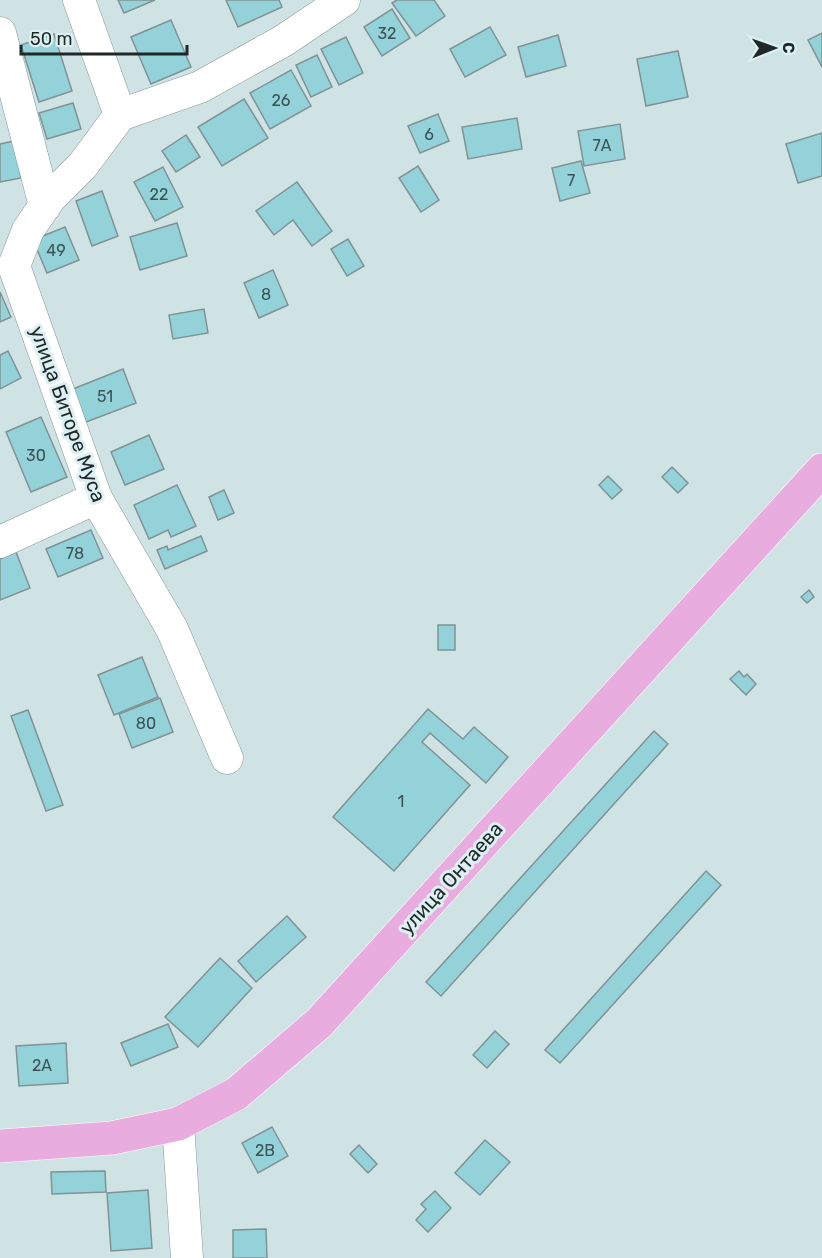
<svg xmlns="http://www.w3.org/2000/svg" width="822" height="1258" font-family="Rubik,sans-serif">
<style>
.building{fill:#94d2d9;stroke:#809294;stroke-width:1.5}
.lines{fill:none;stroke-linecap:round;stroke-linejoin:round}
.minor-casing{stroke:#86999b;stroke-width:33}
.major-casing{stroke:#fff;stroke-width:34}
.minor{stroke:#fff;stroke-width:32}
.major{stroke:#e9acde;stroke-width:33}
.labels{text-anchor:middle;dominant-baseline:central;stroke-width:6;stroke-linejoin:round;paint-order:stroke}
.number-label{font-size:16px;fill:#3c5254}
.street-label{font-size:20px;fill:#1f2727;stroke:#dcf0f2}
</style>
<rect width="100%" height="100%" fill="#cfe3e5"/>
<g class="building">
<path d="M118,0H155L124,13Z"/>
<path d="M226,0H279L282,7L238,27Z"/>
<path d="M397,0H434L445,16L416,36L392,3Z"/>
<path d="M392,9L410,38L382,56L364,27Z"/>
<path d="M171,20L191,67L151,84L131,37Z"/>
<path d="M490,27L506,55L465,77L450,49Z"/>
<path d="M822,33V67L808,40Z"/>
<path d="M54,34L72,91L39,102L21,45Z"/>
<path d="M558,35L566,66L526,77L518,47Z"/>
<path d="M346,37L363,73L339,85L321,49Z"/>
<path d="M678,51L688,97L646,106L637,59Z"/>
<path d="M317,55L332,87L311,97L296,65Z"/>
<path d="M291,70L311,106L270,129L250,93Z"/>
<path d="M244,99L268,138L222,166L198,127Z"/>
<path d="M73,103L81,129L47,139L39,113Z"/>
<path d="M438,114L449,141L420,153L408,126Z"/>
<path d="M517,118L522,149L468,159L462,127Z"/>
<path d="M620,124L625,159L584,166L578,131Z"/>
<path d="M822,133V176L798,183L786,144Z"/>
<path d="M186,135L200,157L176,172L162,151Z"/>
<path d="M14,141L21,178L0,182V144Z"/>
<path d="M581,161L590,193L560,201L552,168Z"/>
<path d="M418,166L439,200L421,212L399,178Z"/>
<path d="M163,167L183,207L155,221L134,182Z"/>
<path d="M297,182L332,231L312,246L293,220L274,235L256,211Z"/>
<path d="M102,191L118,236L92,246L76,201Z"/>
<path d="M177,223L187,256L140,270L130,237Z"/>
<path d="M65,227L79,260L47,273L33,240Z"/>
<path d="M348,239L364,266L347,276L331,249Z"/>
<path d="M273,270L288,305L259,318L244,283Z"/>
<path d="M0,292L11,317L0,322Z"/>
<path d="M204,309L208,333L173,339L169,315Z"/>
<path d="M8,351L21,378L0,389V355Z"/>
<path d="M123,369L136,403L86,422L73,389Z"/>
<path d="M41,417L67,477L31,492L6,432Z"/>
<path d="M149,435L164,469L125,485L111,452Z"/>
<path d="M672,467L688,483L678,493L662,477Z"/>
<path d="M608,476L622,490L612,499L599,485Z"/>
<path d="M177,485L196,526L171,537L168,530L149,539L134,505Z"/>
<path d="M224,490L234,513L218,520L209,497Z"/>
<path d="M91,530L103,558L58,577L46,549Z"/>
<path d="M201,536L207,551L165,569L157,550L167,546L168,550Z"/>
<path d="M16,552L30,588L0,600V559Z"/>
<path d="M809,590L814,597L807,603L801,597Z"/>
<rect x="438" y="625" width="17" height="25"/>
<path d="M142,657L158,697L114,715L98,675Z"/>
<path d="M739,671L744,677L747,674L756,684L746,695L730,679Z"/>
<path d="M160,698L173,732L132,748L119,714Z"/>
<path d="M428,709L463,739L474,727L508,757L486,783L430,733L422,742L470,785L394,871L333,817Z"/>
<path d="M28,710L63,805L46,811L11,716Z"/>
<path d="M654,731L668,744L441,996L426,982Z"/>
<path d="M706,871L721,885L560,1063L545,1050Z"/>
<path d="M287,916L306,937L256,982L238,961Z"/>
<path d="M220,958L252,988L198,1047L165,1017Z"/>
<path d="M168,1024L178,1047L131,1066L121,1043Z"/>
<path d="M495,1031L509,1044L487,1068L473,1055Z"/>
<path d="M66,1043L68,1083L19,1086L16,1046Z"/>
<path d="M272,1127L288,1156L258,1173L242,1143Z"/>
<path d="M485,1140L510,1162L480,1195L455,1173Z"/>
<path d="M359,1145L377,1164L368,1173L350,1154Z"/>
<path d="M105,1171L106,1192L52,1194L51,1172Z"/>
<path d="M148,1190L152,1248L111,1251L107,1193Z"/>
<path d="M435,1191L451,1208L428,1232L416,1220L426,1209L421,1204Z"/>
<path d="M266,1229L267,1258H233V1230Z"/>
</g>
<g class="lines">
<defs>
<g id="minor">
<path d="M79,0L120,115"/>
<path d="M0,33L45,206"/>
<path d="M0,542L96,498"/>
<path d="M227,758L172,629L96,498L14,266L28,230L50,198L83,165L120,115L200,87L283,41L344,0"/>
<path d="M178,1124L187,1258"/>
</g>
<path id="major" d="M0,1146L112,1138L178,1124L236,1094L319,1023L822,470"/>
</defs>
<use href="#minor" class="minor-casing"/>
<use href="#major" class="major-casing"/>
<use href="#minor" class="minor"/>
<use href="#major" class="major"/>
</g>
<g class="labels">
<g class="number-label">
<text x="387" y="33">32</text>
<text x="281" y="100">26</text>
<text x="429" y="134">6</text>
<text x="602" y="145">7А</text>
<text x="571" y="180">7</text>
<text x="159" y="194">22</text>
<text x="56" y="250">49</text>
<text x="266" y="294">8</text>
<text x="105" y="396">51</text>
<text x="36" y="455">30</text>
<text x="75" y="553">78</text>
<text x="146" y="723">80</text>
<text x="401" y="801">1</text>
<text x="42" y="1065">2А</text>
<text x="265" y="1150">2В</text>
</g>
<g class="street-label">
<text transform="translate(68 414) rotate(70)">улица Биторе Муса</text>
<text transform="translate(451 878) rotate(-48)">улица Онтаева</text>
</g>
</g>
<g transform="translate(774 48) rotate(89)" stroke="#dcf0f2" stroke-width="4.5" paint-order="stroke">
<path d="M0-4.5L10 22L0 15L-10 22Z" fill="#1f2727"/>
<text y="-9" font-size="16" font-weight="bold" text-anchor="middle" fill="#1f2727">С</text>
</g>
<path d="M21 45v9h166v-9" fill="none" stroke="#1f2727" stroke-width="3"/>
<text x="30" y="45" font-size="18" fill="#1f2727" stroke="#dcf0f2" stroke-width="4.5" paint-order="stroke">50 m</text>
</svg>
